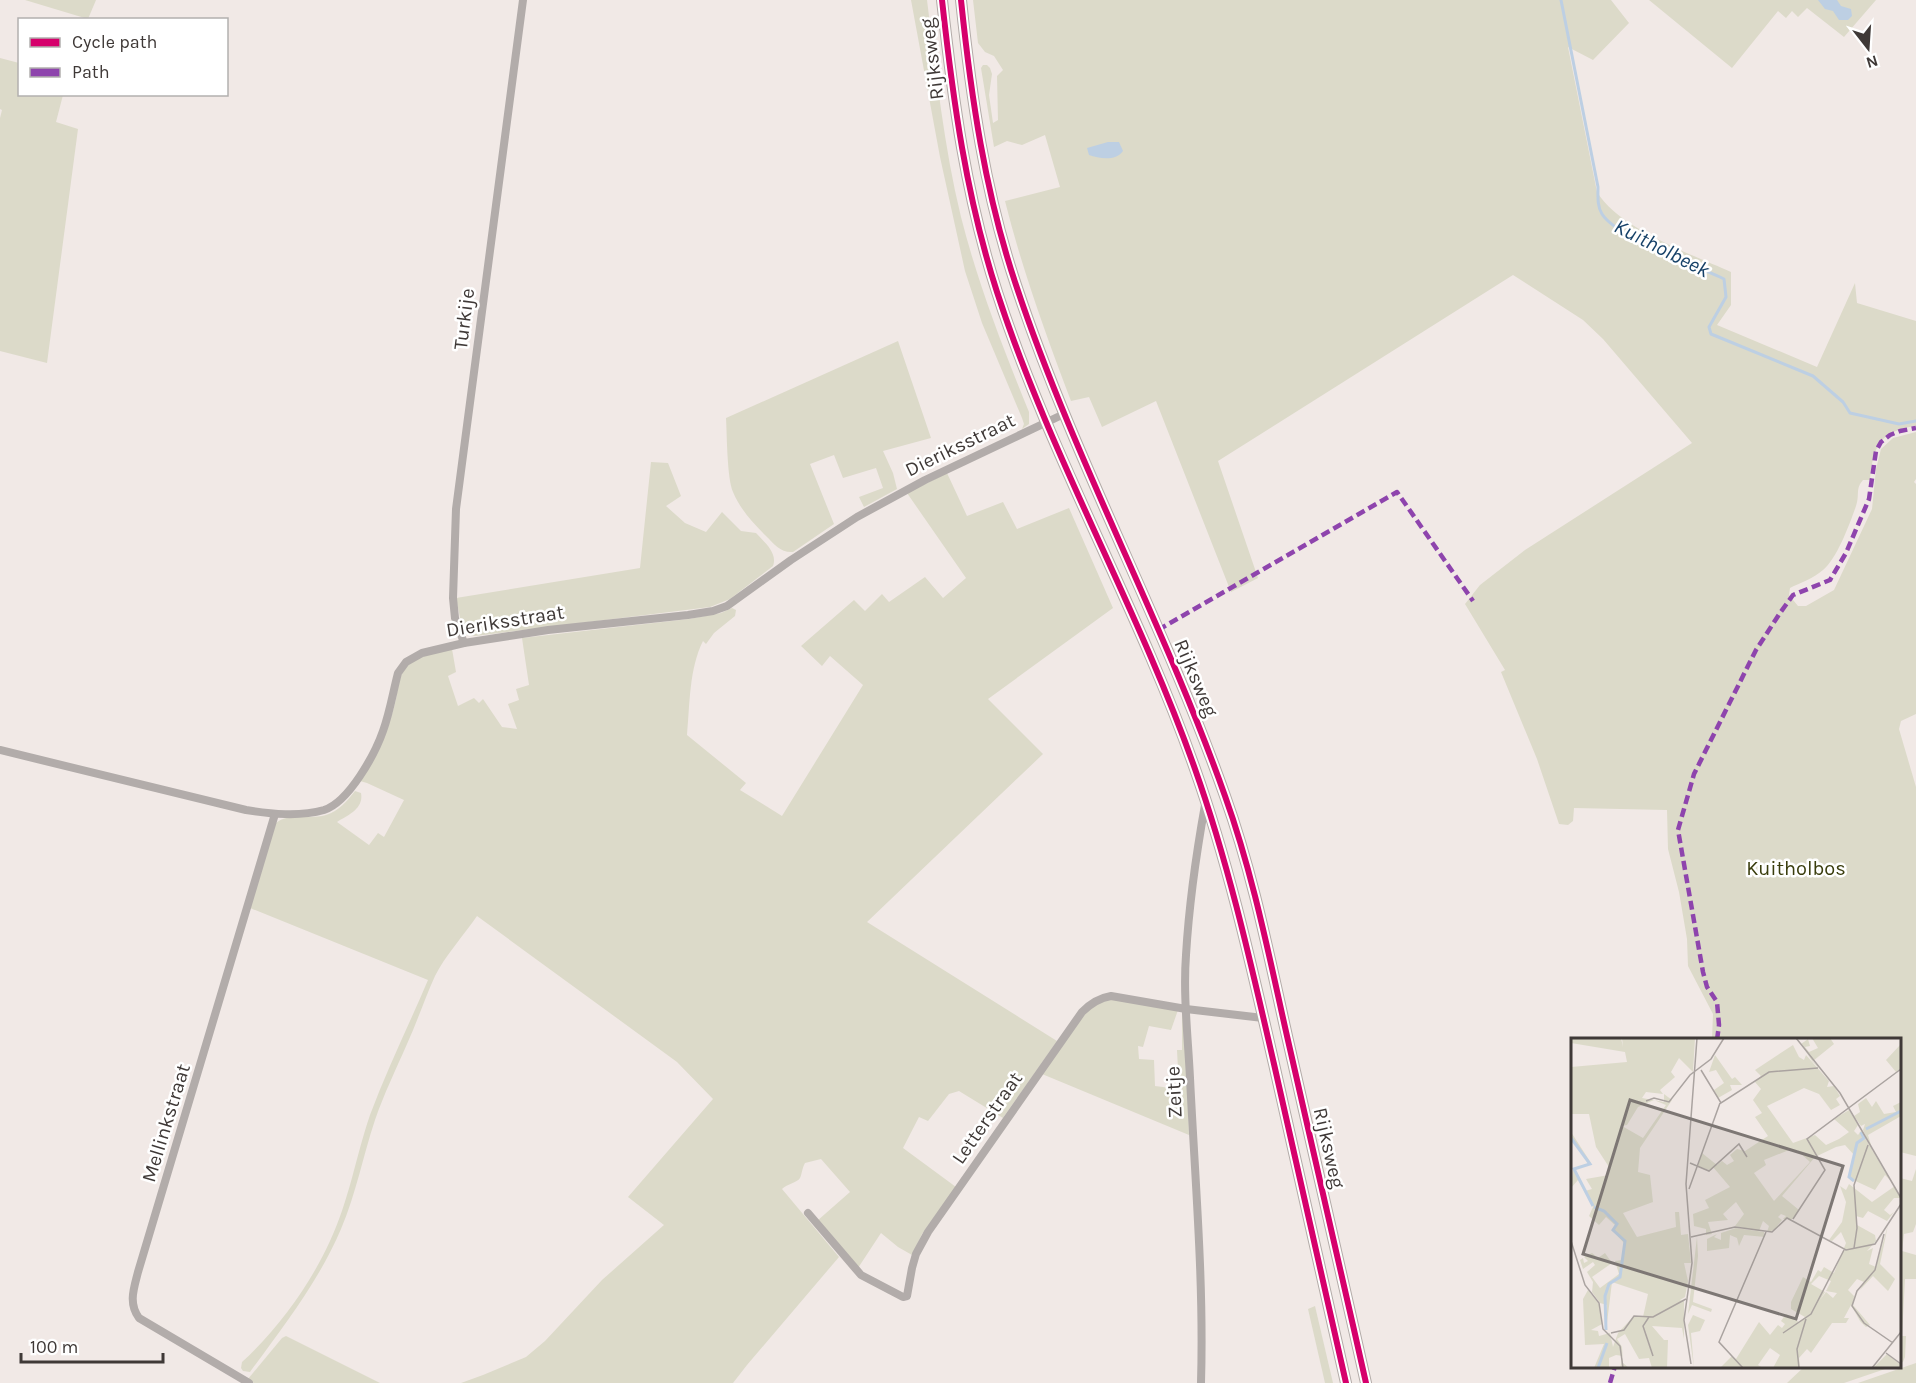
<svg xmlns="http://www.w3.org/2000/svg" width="1916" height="1383" font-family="Karla,sans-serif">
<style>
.green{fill:#dcdac9}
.water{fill:#bdcfe3}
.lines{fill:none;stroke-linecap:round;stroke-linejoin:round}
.stream{stroke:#bdcfe3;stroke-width:3}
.minor{stroke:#b2acaa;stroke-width:8}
.trunk{stroke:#b3aba8;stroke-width:12}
.quiet{stroke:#8e44ad;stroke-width:4.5;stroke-dasharray:9 4.5;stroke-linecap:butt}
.cycleway-casing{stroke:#fff;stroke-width:10}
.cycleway{stroke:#d6006c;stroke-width:6}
.labels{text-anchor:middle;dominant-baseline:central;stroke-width:5;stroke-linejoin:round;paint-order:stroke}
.street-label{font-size:20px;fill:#3f3937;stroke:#fff}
.park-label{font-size:20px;fill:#3a3d0d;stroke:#fff}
.water-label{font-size:21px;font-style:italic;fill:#164168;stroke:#fff}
.inset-river{fill:none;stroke:#bdcfe3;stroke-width:3}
.inset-road{fill:none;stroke:#aaa3a0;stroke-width:1.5}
.view{fill:#7d7774;fill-opacity:0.15;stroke:#7d7774;stroke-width:3}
.inset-edge{fill:none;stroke:#3f3937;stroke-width:3}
</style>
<rect width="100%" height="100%" fill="#f1e9e6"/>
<g class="green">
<path d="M25,0H96L88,19Z"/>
<path d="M911,0H927C936,72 944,147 961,217C978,284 1003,348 1029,412V424L1022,429L1024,424L1022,418L982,323L965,271L940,157Z"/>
<path d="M973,0H1611L1629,23L1593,60L1568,47L1597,192C1618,228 1693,255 1731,272V305L1717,325L1817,367L1855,283L1857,303L1916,321V426C1880,431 1873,446 1870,480H1863C1855,489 1860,495 1856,506C1850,523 1837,559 1823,570C1814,578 1800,583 1790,588L1789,595L1798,606H1806L1834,590L1872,509L1876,469L1881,449L1893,438L1916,432V479L1914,482L1916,484V714L1901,721L1899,729L1916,787V1156L1900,1152V1040L1712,1039L1713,1014L1688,966L1687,939L1679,892L1668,849L1667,810L1574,808L1573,821L1568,825L1559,824L1537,759L1501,672L1505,670L1465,604L1480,585L1525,550L1692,443L1603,339L1583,320L1513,275L1218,461L1258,578L1231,592L1156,401L1102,427L1089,397L1071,401C1046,335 1022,269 1005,201L1060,187L1045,135L1022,145L1007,141L994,147L981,68L983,65H987L990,68L992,74L989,95L993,123L998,120L997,76L1003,70L994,56L985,52L978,43Z"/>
<path d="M1649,0H1876L1844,37L1807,8L1798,17L1792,11L1786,18L1778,11L1732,68Z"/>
<path d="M0,58L19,63L20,94L63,95L56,122L78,129L47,363L0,351V118L2,110L0,109Z"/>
<path d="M898,341L931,438L883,451L893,473L897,489L864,507L859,497L883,488L876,468L843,478L834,455L810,464L834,524L793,552C781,553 774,544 766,536C753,523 740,509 733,492C727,478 727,435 726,418Z"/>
<path d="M651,462L668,463L681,496L666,506L685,523L706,532L722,512L741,531L756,533C764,542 778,553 773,566L730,599L710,607L475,636L468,635L462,627L456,598L640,568Z"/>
<path d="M947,473L967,516L1003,502L1017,529L1069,508L1113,608L988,699L1043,754L867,922L1057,1041L1003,1118L959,1091L949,1094L928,1121L919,1117L903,1148L956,1187L922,1234L912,1255L898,1247L881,1233L858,1268L817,1221L850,1192L821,1159L805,1163C802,1168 802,1174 800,1178C798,1182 787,1184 782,1189L839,1257L747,1365L733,1383H461L483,1375L526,1357L545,1341L602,1280L664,1225L628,1197L713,1099L677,1062L477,916C464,935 445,956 435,976C425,998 417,1022 407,1044C396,1069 384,1094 375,1120C363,1156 356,1194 341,1229C319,1281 283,1327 250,1372L243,1371L241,1368L242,1362C278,1329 310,1285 330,1241C349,1201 356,1156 370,1115C387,1069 409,1025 428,980L250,908L275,824C287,812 311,820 326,815C339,811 347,801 355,791L361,793C364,809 348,815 337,822L369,845L378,833L384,837L404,800L367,783L360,781C374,756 390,728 396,699C398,688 399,673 408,665C421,654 437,652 452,649L456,672L448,676L458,706L474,698L479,703L483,699L502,727L517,729L508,704L519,700L516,689L529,685L522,638L689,619L721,613L732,608L736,610L735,616L714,633L706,644L703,641C689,669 690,704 687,735L746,783L740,790L782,816L863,685L830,656L822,666L801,646L854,600L865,611L882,594L889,602L925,577L943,598L966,578L907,493Z"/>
<path d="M1109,999L1178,1010L1171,1030L1149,1026L1143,1047L1138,1046L1139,1059L1154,1060L1155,1086L1179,1089L1177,1050H1182V1015L1185,1016L1189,1135L1042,1074L1085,1013L1091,1007Z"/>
<path d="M1916,1169V1224L1913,1232L1904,1234L1902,1251L1916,1255V1279H1905L1902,1336H1906L1905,1357L1903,1362L1900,1363V1178L1912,1181Z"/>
<path d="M1315,1306L1333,1383H1325L1308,1309Z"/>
<path d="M286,1336L380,1383H254L248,1379L282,1338Z"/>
<path d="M1916,1363V1383H1858Z"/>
<path d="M1804,1367V1366L1891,1367L1844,1383H1787Z"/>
</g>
<g class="water">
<path d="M1818,0H1837L1841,6L1851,9L1852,16L1848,20H1839L1833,11L1825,9Z"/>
<path d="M1108,142H1119L1123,151C1116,161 1100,159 1089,155L1087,148Z"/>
</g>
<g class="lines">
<path class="stream" d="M1561,0L1598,187C1598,196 1597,206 1602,214C1617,238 1696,265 1724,279L1726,297L1709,327L1711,334L1813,376L1843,402L1850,413L1899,424L1916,421"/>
<g class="minor">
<path d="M464,643L455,618L453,598L456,509L523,0"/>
<path d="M0,750L246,810C271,814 299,817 324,810C349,802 375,754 383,731C390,712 393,692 398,673L406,662L422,653L464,643L548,630L688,615L713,611L727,606L791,560L857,517L925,480L1064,414"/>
<path d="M808,1213L861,1275L903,1297L907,1296L912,1268L916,1254L928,1232L1082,1012C1090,1004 1099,998 1111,996L1186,1009L1263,1018"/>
<path d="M249,1383L139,1318C128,1303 134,1288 138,1272L275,814"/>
<path d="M1201,1383C1204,1281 1195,1180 1190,1078C1188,1037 1183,995 1186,955C1189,905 1196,855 1205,805"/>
</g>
<g class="trunk">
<path d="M942,0C953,100 966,196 997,292C1050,456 1138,607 1195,769C1229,865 1251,964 1274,1064C1298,1170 1322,1277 1346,1383"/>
<path d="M961,0C971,96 985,193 1016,285C1074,460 1164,623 1225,796C1253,874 1269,956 1287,1036C1313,1151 1340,1267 1366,1383"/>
</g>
<g class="quiet">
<path d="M1158,630L1397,492L1473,601"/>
<path d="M1717,1040L1719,1025L1717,1002L1707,987L1703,972L1678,830L1694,774L1756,650L1780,613L1793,595L1830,580L1846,553L1869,499L1876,451L1881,442L1890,435L1900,431L1916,428"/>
<path d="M1610,1383L1615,1366"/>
</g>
<defs>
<g id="cycleway">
<path d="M942,0C953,100 966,196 997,292C1050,456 1138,607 1195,769C1229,865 1251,964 1274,1064C1298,1170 1322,1277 1346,1383"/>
<path d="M961,0C971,96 985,193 1016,285C1074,460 1164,623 1225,796C1253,874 1269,956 1287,1036C1313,1151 1340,1267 1366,1383"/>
</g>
</defs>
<use href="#cycleway" class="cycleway-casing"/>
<use href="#cycleway" class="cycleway"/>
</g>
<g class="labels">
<g class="street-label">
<text transform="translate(932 59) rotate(-97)">Rijksweg</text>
<text transform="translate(464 319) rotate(-83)">Turkije</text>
<text transform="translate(960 445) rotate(-26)">Dieriksstraat</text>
<text transform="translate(505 621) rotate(-9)">Dieriksstraat</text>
<text transform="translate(1196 678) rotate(67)">Rijksweg</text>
<text transform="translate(1174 1092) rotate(-93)">Zeitje</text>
<text transform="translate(987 1118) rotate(-55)">Letterstraat</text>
<text transform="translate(166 1123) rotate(-73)">Mellinkstraat</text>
<text transform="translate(1329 1148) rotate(77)">Rijksweg</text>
</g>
<g class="park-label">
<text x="1796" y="868">Kuitholbos</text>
</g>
<g class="water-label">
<text transform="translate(1662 248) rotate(27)">Kuitholbeek</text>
</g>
</g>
<g transform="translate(1571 1038)">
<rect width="330" height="330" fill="#f1e9e6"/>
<path d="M0,0H50L52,9L51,0H124L122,34L108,20L100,34L104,39L89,52L92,56L75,54L71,60L93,64V56L101,62L69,110L67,134L79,137L82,164L52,175L66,199L105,189L104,174H108L110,197L117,196L120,225H113L117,243L114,259L109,262L113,263V301L111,290L81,288L93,302H97L96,330H81L78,320L68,321L54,296L46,301L51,309L52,325L58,330H49L52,318L45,317L38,320V330H23L33,306L14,307L12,261L17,252L28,266L31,286L20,292L27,293L28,298L39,295L42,309L47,295L62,279H72L77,256L41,244L35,293L36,267L29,265L21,254L22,244L16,234L24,227L22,224L12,231L9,222L12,220L13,225L17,223L13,219L21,215L27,220L34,215L41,225L21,239L29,250L48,236L44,223L52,222L54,206L41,192L44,187L35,179L28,187L18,178L22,169L7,142L0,150L2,131L18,125L0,101V94L20,125L4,132L14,153L21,151L15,141L38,137V129L25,109L18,76H0V29L56,24L54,14L0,5ZM83,62L95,67L72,100L51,88L56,87L67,69ZM241,0H259L263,6L242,23L254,37L241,23L230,6L237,1L239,8L234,9L238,14L247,10ZM330,6V30L325,34L315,22ZM222,7L228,19L233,22L235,17L258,43L256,49L263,48L269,58L265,61L269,67L260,72L248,56L233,50L196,68L222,105L244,97L255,107L268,101L278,94L263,81L278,72L287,87L283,93L287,97L290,93L319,142L314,137L304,152L278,140L284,118L274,107L265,109L244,119L211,158L228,172L222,181H212L215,178L210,176L207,179L211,182L203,192L196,194L198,188L192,183L188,193L164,188L173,176L165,164L152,176L157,182L137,184L141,196L135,197V191L123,188L122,176L138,170L134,162L159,149L142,129L138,132L127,128L131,115L146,127L151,123L156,127L163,123L159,117L166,111L174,113L197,98L184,79L191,75L182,62L190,51L184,44L190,38L184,32ZM218,112H226L239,124L203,163L183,135L195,127L193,122ZM144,17L161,41L164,39L171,47H159L161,52L147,60L143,52L153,45L145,32L138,34ZM295,60L301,69L305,63L313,76L325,74L322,68L330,64V78L297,97L302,114L292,92L294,86L290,88L283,78L289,74L287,66ZM278,146L301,164L324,148L329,160H323L313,172L319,177L323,174L316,183L297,173L292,180L285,178L286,187L304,197L305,203L296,213L302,210L298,226L305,229L317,187L309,226L324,241L317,253L302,238L289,252L293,244L286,241L277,252L283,258L282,267L299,287L295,289L289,283L280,267L273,280H278L275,285H261L240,315L236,311L228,320L229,330H202L209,317L199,310L187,327L192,330H149L161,318L165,321L188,284L199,297L207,287L211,290L214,286L210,283L215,276L228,284L234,279L220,271V264L232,239L240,244L247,232L250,234L253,229L263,235L275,205L270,194L261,203L258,202L271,184L275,164L269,148L275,152ZM248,238L260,243L255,253L266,255L262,260L255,254L249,262L254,254L240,246ZM165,190L193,194L194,199L173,197L168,208L166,200L159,197L158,210L136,213V201L146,196L143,199L150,202V195ZM126,199L127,218L122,264L141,271L140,274L121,267L117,276ZM122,277L134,282L129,293L120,295L123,330L117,287ZM316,316L330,327V330H302Z" fill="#dcdac9" fill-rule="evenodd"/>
<path class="inset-river" d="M295,91L330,73M0,100L19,126L3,131L22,168M283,143L278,139L286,105L293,100L290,94M23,169L33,173L46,186L42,192L54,203L49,239L38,246L34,258L35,292M27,330L36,305"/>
<path class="inset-road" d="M225,0L269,55L330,160M130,32L150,65L198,34L247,30M75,63L83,60L98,64L119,37L140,21L153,0M119,125L138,133L168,106L176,119M118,151L149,65M222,181L254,132L236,101L330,31M313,196L304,232L286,253L281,268L293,285L322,305M120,199L164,189L201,194L216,180L275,212L304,206L330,166M0,203L14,247L28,265L32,291L49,308L52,330M283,210L286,190L283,147L297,107M78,279L72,288L82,318M40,295L53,292L63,278L82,279L115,261M212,295L240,276L273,212M315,315L330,326M120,326L113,282L121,225L115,146L126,0M172,330L148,304L195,194M228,330L226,311L235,281M301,330L330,294"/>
<path class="view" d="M59,62L272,128L225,281L12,216Z"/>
<rect width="330" height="330" class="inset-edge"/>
</g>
<rect x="18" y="18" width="210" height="78" fill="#ffffff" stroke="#b2b0af" stroke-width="1.5"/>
<rect x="30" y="38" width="30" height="9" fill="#d6006c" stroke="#b2b0af" stroke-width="1.5"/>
<text x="72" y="48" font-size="18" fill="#3f3937">Cycle path</text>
<rect x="30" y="68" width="30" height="9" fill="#8e44ad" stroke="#b2b0af" stroke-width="1.5"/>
<text x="72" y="78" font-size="18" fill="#3f3937">Path</text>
<g transform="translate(1868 48) rotate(163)" stroke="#ffffff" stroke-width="4.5" paint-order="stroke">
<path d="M0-4.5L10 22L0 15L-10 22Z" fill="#3f3937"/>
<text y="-9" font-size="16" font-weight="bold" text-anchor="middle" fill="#3f3937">N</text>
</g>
<path d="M21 1353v9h142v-9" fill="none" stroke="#3f3937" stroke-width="3"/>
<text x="30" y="1353" font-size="18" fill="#3f3937" stroke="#ffffff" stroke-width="4.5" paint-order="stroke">100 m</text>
</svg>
